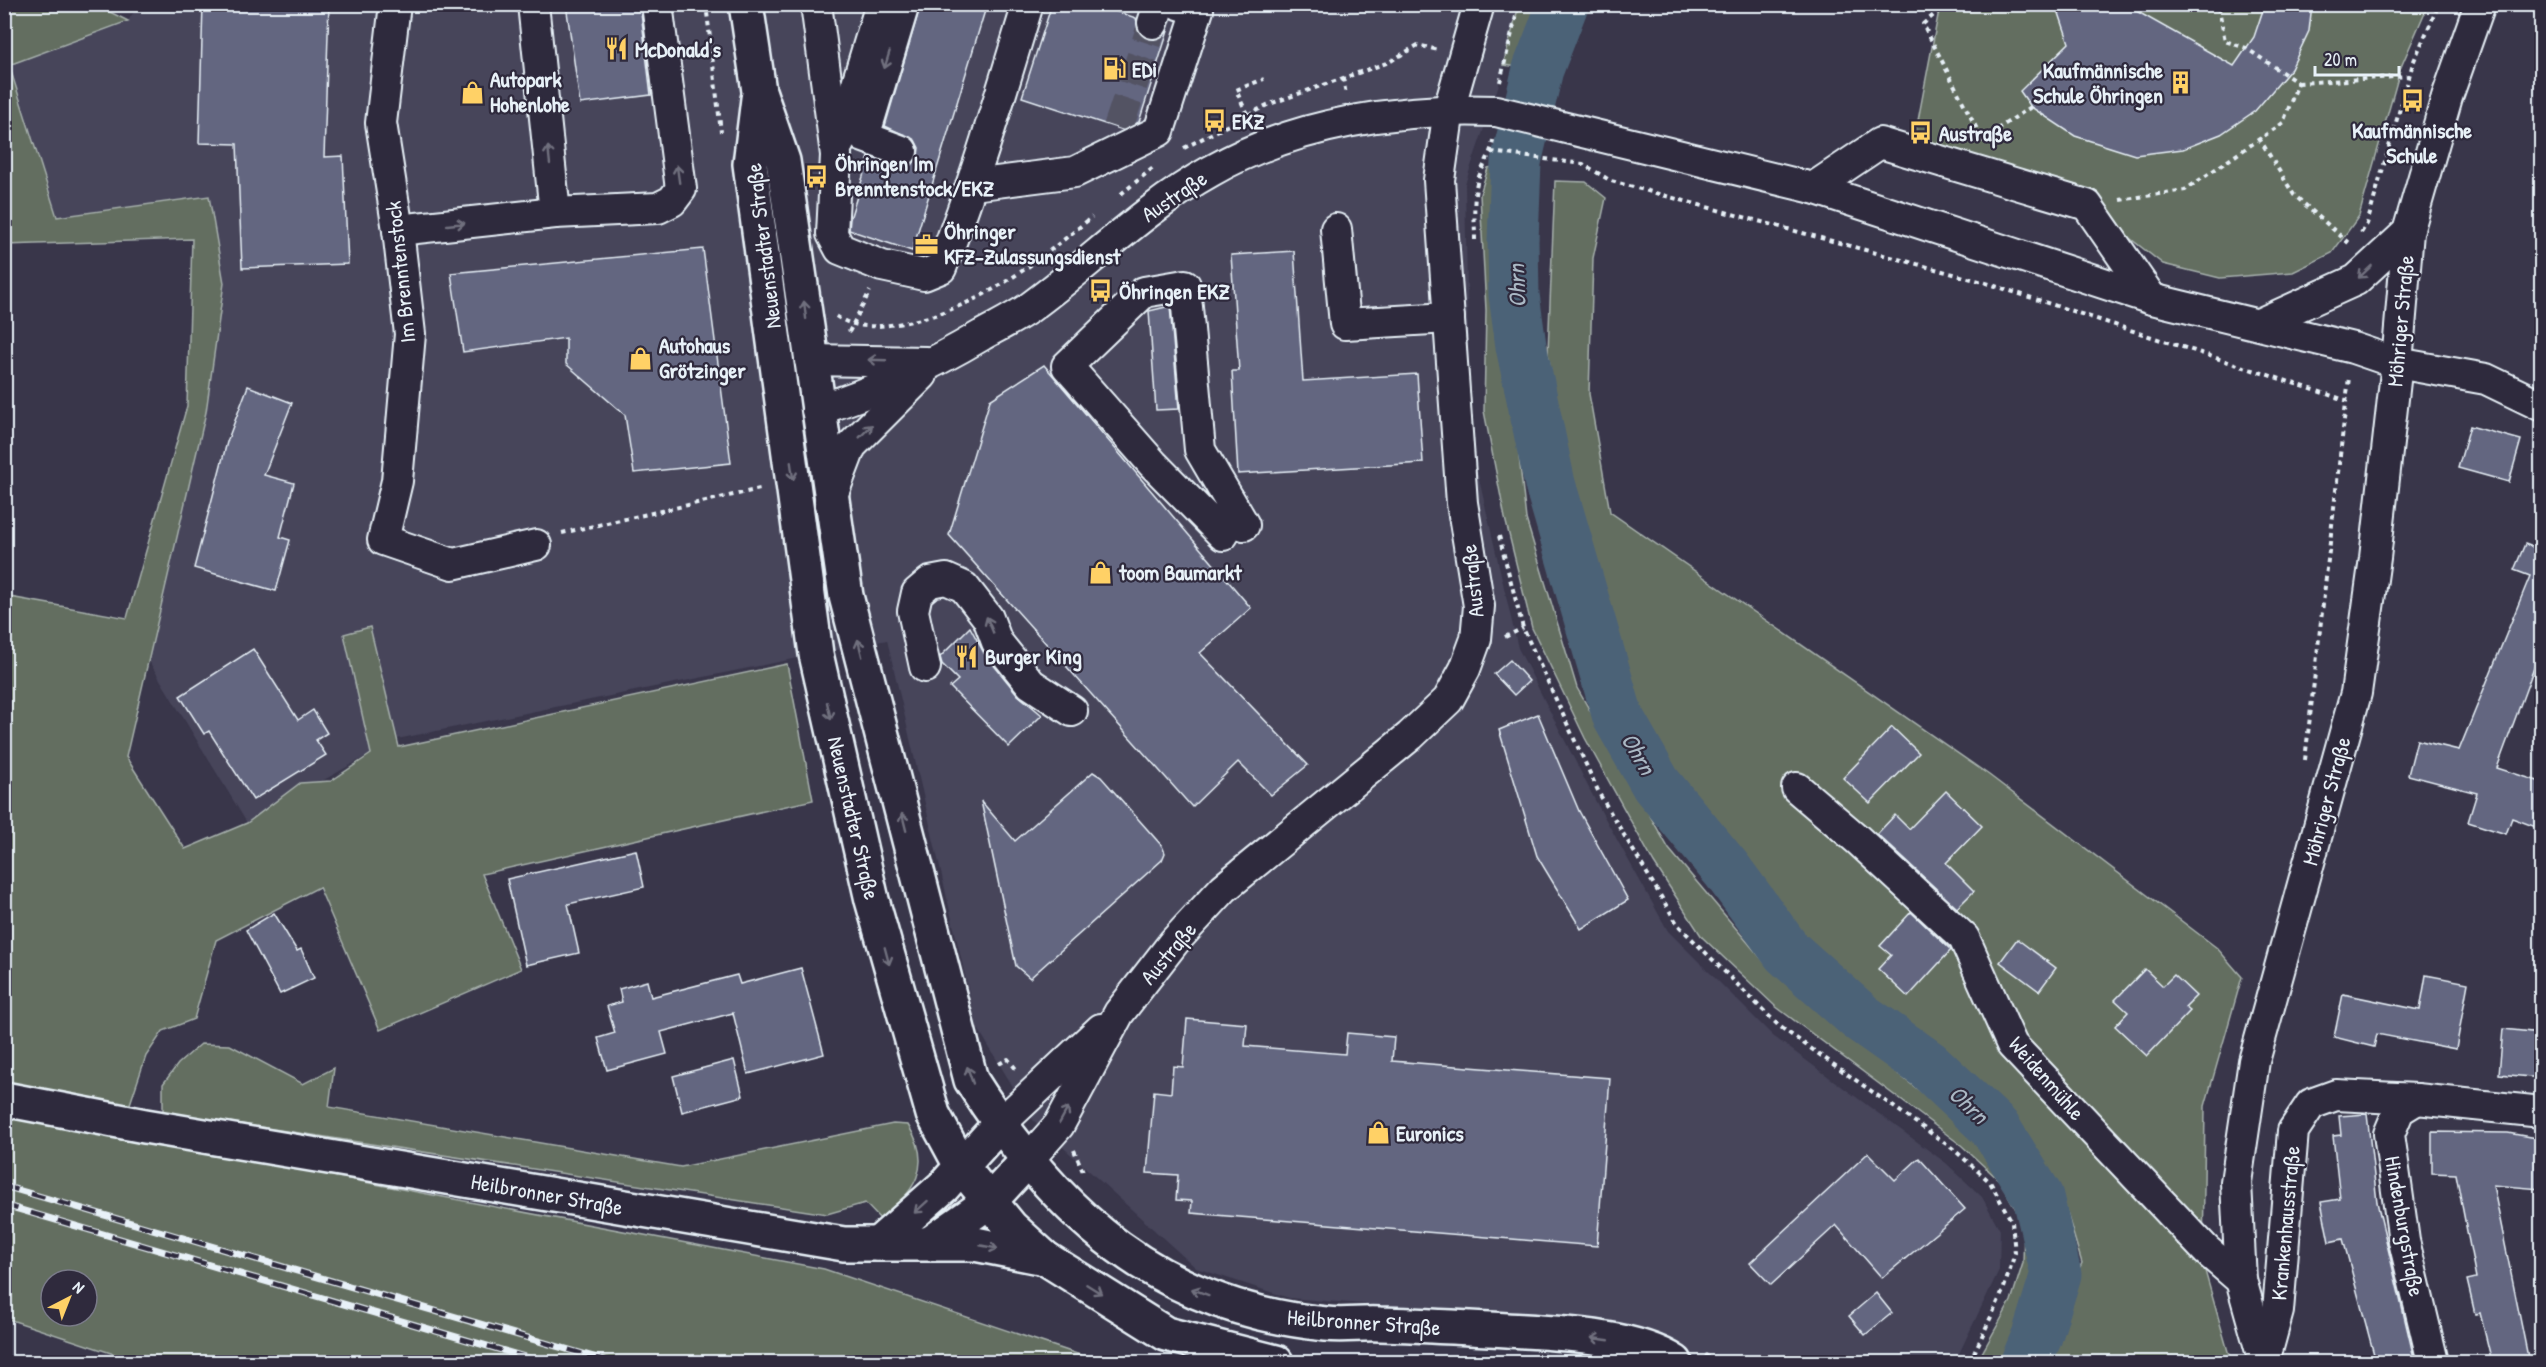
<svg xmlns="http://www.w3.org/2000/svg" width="2546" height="1367" font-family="'Patrick Hand',sans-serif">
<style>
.built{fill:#46445a}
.green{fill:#646e61;stroke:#a6b0ac;stroke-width:1.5;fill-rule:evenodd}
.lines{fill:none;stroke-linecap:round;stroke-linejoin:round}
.river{stroke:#4c6277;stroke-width:51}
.building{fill:#636680;stroke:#e8f1f8;stroke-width:1.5}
.minor-tunnel{stroke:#535264;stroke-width:30;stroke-dasharray:30 15;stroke-linecap:butt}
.minor-casing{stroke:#e8f1f8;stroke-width:34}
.major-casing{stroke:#e8f1f8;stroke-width:38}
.path{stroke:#e8f1f8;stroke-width:4;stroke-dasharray:4.5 4.5;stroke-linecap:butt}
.minor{stroke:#2f2a3d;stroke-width:30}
.major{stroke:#2f2a3d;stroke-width:33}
.rail-casing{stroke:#e8f1f8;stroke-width:7}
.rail{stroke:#2f2a3d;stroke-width:4.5;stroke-dasharray:14;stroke-linecap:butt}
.oneway{stroke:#70707e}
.labels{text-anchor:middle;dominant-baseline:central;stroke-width:4.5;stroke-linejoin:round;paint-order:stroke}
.poi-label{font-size:22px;font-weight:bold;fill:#e8f1f8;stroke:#2f2a3d;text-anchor:start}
.street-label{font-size:22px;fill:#e8f1f8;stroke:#2f2a3d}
.water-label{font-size:24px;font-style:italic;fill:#aab8c4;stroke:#2f2a3d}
</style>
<rect width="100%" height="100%" fill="#39364a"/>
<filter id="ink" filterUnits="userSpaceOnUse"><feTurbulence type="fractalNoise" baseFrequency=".0167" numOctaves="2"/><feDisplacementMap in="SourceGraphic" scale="12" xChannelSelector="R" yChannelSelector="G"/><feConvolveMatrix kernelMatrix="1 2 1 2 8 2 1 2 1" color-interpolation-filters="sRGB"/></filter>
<g filter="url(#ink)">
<path class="built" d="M139,4L1526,5L1465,184L1470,440L1518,648L1596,802L1668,931L1773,1036L1946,1163L1982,1197L2000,1230L1999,1270L1955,1362H1698L1649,1335L1519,1317L1289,1298L1196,1268L1033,1120L977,1027L887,640L397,739L247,823L147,658L206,412L209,196L57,217L9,65L128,21Z"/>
<g class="green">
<path d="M5,5H96L128,21L9,65L57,217L209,196L224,283L206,412L126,757L185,849L247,823L300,783L331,781L371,754L344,634L370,627L399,747L787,664L813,800L482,874L521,969L380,1030L319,887L216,940L194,1019L163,1031L146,1056L129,1107L5,1081L4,596L127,618L187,406L192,239L5,245Z"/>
<path d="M1519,5H1563L1538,69L1503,65Z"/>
<path d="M1940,5H2428L2401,67L2359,216L2332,253L2293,272L2220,278L2163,264L2087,205L1912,152Z"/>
<path d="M1512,164L1508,190L1505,289L1510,376L1526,519L1577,688L1669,849L1771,970L1822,1015L1974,1133L2014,1175L2042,1224L2049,1273L2005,1362H1977L2011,1301L2023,1263L2024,1224L2000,1181L1961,1145L1775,1006L1702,937L1654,863L1585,738L1532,628L1505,518L1484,411L1486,310L1480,194L1488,168Z"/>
<path d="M1555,181L1586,182L1606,198L1593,258L1589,394L1610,512L1989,775L2217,948L2242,977L2205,1106L2203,1264L2231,1362H2034L2082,1263L2058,1183L1992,1111L1859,1001L1772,920L1671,767L1619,668L1570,485L1548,353Z"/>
<path d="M201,1044L230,1045L303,1084L334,1068L329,1107L681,1167L893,1124L908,1125C935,1167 913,1192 881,1220L865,1203L827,1214L163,1112V1084L178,1064Z"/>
<path d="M5,1114L824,1269L1101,1362H138L5,1318ZM51,1280H87V1316H51Z"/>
</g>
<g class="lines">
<path class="river" d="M1563,4L1538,69L1516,162L1513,241L1514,295L1521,346L1550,484L1618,717L1656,784L1727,870L1787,952L1860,1017L1928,1065L1995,1128L2038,1197L2056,1274L2037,1336L2026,1362"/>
</g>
<g class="building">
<path d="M203,4H329L324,157L343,156L348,264L242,268L237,144L199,143Z"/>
<path d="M566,4H640L651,95L580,104Z"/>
<path d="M921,4H987L912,251L849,230L850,219L869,157L904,168L913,164L918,156L919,148L915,140L885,126Z"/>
<path d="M1052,4H1094L1136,18L1140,34L1148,40H1157L1168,31L1139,122L1123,130L1022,97Z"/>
<path d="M2056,4H2124L2234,66L2254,37L2265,4H2312L2309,31L2291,69L2255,111L2221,134L2183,149L2135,155L2075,136L2031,107L2020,91L2069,43Z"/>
<path d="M703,249L731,463L634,473L625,415L566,364V338L463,352L451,273Z"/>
<path d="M1294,251L1303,381L1417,374L1423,463L1238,474L1232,371H1239L1231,255Z"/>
<path d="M1170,306L1179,409L1156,410L1149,311Z"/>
<path d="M1044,365L1251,608L1200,653L1308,765L1271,795L1238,762L1192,807L949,535L990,400Z"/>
<path d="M248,386L292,403L264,475L294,483L280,537L290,540L276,591L194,568L227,442Z"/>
<path d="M2470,426L2521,440L2509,482L2458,468Z"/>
<path d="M2525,544L2541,550V668L2535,665L2497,768L2541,782V829L2512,818L2506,834L2468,822L2477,793L2408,775L2417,740L2459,750L2530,576L2514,570Z"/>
<path d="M970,627L984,653L1018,695L1042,715L1009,747L950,687L958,680L942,664L940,657Z"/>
<path d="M253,649L298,720L313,710L327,733L316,740L326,755L253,800L209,731L204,734L180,696Z"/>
<path d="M1510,660L1529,681L1514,695L1494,674Z"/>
<path d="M1538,714L1579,811L1628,900L1581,929L1537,856L1499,730Z"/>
<path d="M1892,727L1919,753L1870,803L1843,778Z"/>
<path d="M1093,772L1101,777L1162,846L1165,853L1162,860L1030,978L1016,966L981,801L1015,841Z"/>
<path d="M1946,791L1982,826L1946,863L1974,891L1957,908L1877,834L1895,815L1909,829Z"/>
<path d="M636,850L644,887L568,904L579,953L526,965L507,879Z"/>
<path d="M1911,912L1951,950L1908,997L1878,969L1891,955L1880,946Z"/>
<path d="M274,913L297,951L301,949L314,978L280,994L246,930Z"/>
<path d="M2017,939L2056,968L2039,991L2000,962Z"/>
<path d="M801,968L824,1054L748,1074L733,1013L661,1032L667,1054L607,1070L598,1038L615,1033L607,1006L622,1002L619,989L647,981L651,997L737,975L740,984Z"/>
<path d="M2145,969L2163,986L2174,975L2196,996L2185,1007L2190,1011L2147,1056L2115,1026L2128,1012L2115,1000Z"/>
<path d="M2426,975L2468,983L2456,1049L2377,1034L2374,1047L2334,1037L2343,994L2420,1010Z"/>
<path d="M1187,1019L1247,1024L1245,1046L1345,1054L1347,1033L1394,1037L1392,1061L1610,1078L1597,1246L1191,1213L1192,1201L1176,1200L1178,1175L1147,1173L1154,1091L1171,1093L1173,1066L1183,1067Z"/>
<path d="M2503,1029L2541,1033V1078L2499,1074Z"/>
<path d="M734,1060L743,1096L682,1112L673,1076Z"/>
<path d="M2367,1114L2377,1202L2415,1362H2376L2343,1239L2329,1242L2321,1202L2340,1199L2333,1136L2341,1135L2339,1116Z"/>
<path d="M2432,1132L2508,1133L2541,1139V1189L2493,1185L2529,1362H2492L2480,1313L2475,1314L2467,1280L2476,1278L2456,1174L2432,1173Z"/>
<path d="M1868,1153L1895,1180L1919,1158L1965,1209L1882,1278L1836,1225L1771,1285L1750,1263Z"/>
<path d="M1876,1293L1892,1313L1865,1335L1849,1316Z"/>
</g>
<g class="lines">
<path class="minor-tunnel" d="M1118,128L1153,23"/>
<defs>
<g id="minor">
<path d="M395,4L381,123L398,230L410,334L397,481L383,540L453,564L536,545"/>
<path d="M533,4L555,213"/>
<path d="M816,4L836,155L832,234L840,249L882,266L924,275L941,268C975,182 1001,93 1028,4"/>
<path d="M1153,23L1159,4"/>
<path d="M839,143L881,4"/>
<path d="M902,151L864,137L904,4"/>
<path d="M973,185L1075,172L1159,131L1198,10L1179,4"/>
<path d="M1813,188L1880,143L2087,205L2152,299"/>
<path d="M1336,229L1345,324L1449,318"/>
<path d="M398,230L555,213L658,208L672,201L681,189L657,4"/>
<path d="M2259,324L2356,280L2408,232"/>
<path d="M810,360L926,362"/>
<path d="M817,410C875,392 930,366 982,335C998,326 1015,318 1029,308C1091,263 1144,208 1211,171C1295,123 1401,107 1496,111L1813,188L2152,299L2353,348L2397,363L2486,379L2542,406"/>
<path d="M830,501L851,446L922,375"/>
<path d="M1223,535L1153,464L1067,366L1144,292L1185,285L1200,450L1244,525"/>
<path d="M925,667L913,611L917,593L930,582L946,579L964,587L988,618L997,642L1031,684L1072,711"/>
<path d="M1797,788L1858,840L1964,938L2012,1045L2206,1250L2241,1280"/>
<path d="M2417,1099L2399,1110L2389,1134L2404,1241L2433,1362"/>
<path d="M999,1125L1101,1029"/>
<path d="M1027,1161L1059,1125L1119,1013L1174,942L1224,888L1410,736L1448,700L1465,669L1476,639L1479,606L1462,503L1439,180L1449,109L1479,4"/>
<path d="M2264,1362L2241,1280L2236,1182L2254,1061L2356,693L2375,558L2397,363L2408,232L2447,97L2480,4"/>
<path d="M2264,1362L2278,1311L2293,1131L2311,1104L2336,1095L2417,1099L2542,1112"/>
</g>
<g id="major">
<path d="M746,4L759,91L783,161L846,596L971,1080C1057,1216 1160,1308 1326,1324C1344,1326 1362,1323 1380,1324C1423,1325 1465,1328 1507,1330C1556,1333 1634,1335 1675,1362"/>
<path d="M758,99L750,164L816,654L872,900L933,1114L961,1166L1011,1227L1045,1258L1166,1334L1276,1362"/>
<path d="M4,1099L145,1126L844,1244H975L1045,1258"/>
<path d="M932,1242L990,1201L1027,1161"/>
<path d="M878,1244L944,1186L999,1125"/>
</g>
</defs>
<use href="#minor" class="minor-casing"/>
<use href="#major" class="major-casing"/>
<g class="path">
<path d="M706,4L721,132"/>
<path d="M1947,4L1923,24L1982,139L1981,142"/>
<path d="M1343,78L1346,95"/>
<path d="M1500,82L1519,4"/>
<path d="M2298,83L2410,76"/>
<path d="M1247,114L1236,90L1264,79"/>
<path d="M2259,138L2294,195L2351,245"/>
<path d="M1982,139L2031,107"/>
<path d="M1184,148L1267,105L1389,62L1418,45L1438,50"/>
<path d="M1491,152L1583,164L1611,181L1983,282L2345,400"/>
<path d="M1121,194L1153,168"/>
<path d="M2120,200L2185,190L2283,123L2298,83L2246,48L2225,41L2218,4"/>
<path d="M2361,233L2367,224L2413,63L2439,4"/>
<path d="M1475,240C1475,223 1473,205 1476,188C1478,171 1491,158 1493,140"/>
<path d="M836,316C855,329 875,327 897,324C979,310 1030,267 1092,217"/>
<path d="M849,332L870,291"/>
<path d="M562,533L760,489"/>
<path d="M1499,536L1523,628L1600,795L1678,925L1779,1026L1952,1148L1990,1182L2012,1222L2015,1253L2003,1291L1970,1362"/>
<path d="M1505,637L1523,628"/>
<path d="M2305,760L2349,377"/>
<path d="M999,1064L1008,1059L1016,1069"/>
<path d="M1074,1150L1084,1174"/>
<path d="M1705,1355L1717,1362"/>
</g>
<use href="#minor" class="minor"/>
<use href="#major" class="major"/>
<defs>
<g id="rail">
<path d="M4,1186L611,1362"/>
<path d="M4,1205L542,1362"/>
</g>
</defs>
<use href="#rail" class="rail-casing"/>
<use href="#rail" class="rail"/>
</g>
<defs><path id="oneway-shaft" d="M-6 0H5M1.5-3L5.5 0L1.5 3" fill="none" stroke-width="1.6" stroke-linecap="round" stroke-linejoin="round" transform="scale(1.5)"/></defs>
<g class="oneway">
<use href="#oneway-shaft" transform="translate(887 60) rotate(107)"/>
<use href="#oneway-shaft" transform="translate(549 155) rotate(-96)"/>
<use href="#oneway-shaft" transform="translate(678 174) rotate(-98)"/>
<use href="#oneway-shaft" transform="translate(456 224) rotate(-6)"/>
<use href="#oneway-shaft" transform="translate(2365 272) rotate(137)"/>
<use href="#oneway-shaft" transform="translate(805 310) rotate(-97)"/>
<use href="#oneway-shaft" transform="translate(877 360) rotate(-178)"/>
<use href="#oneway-shaft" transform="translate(866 431) rotate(-45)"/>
<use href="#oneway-shaft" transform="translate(792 471) rotate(82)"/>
<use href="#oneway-shaft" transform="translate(990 625) rotate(-113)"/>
<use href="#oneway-shaft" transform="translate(860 648) rotate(-104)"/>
<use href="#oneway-shaft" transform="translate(829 711) rotate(77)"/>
<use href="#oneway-shaft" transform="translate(904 822) rotate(-104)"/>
<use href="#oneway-shaft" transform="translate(887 956) rotate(75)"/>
<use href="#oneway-shaft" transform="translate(970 1075) rotate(-109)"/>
<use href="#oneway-shaft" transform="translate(1064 1115) rotate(-61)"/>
<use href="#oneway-shaft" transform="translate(921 1207) rotate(138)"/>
<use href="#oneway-shaft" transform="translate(989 1247) rotate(11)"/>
<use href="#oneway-shaft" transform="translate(1094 1289) rotate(32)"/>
<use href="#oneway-shaft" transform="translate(1200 1292) rotate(-160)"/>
<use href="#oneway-shaft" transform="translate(1600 1339) rotate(-172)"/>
</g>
</g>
<defs>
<symbol id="restaurant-bare" viewBox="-9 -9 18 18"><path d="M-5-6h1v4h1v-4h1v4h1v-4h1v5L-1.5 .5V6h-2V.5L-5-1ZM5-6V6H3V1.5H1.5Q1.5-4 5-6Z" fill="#ffd166" stroke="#2f2a3d" stroke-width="2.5" paint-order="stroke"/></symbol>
<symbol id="fuel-bare" viewBox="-9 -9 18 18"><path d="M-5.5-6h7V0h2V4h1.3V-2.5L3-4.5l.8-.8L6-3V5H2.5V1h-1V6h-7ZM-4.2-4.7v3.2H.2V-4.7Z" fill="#ffd166" stroke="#2f2a3d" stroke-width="2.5" paint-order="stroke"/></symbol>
<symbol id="building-bare" viewBox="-9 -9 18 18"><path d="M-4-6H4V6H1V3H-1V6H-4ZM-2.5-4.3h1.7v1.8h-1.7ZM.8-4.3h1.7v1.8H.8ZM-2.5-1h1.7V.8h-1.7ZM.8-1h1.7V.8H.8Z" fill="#ffd166" stroke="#2f2a3d" stroke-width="2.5" paint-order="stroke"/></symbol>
<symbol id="shop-bare" viewBox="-9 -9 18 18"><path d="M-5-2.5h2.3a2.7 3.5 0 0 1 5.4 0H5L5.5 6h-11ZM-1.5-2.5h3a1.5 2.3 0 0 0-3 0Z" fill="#ffd166" stroke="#2f2a3d" stroke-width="2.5" paint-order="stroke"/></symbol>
<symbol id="bus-bare" viewBox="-9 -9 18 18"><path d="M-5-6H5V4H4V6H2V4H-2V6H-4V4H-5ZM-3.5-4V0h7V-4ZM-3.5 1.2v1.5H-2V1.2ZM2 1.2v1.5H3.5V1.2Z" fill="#ffd166" stroke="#2f2a3d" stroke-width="2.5" paint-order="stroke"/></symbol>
<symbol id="office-bare" viewBox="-9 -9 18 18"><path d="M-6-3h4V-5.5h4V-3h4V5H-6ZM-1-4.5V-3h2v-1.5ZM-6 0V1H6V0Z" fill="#ffd166" stroke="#2f2a3d" stroke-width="2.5" paint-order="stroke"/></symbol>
</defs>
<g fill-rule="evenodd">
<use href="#restaurant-bare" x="600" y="32" width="33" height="33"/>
<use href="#fuel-bare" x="1098" y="52" width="33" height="33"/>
<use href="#building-bare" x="2164" y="66" width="33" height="33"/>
<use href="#shop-bare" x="456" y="76" width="33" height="33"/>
<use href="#bus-bare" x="2396" y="84" width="33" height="33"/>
<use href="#bus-bare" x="1198" y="104" width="33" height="33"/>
<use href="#bus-bare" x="1904" y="116" width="33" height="33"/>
<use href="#bus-bare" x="800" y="160" width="33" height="33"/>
<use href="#office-bare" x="910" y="228" width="33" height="33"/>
<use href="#bus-bare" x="1084" y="274" width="33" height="33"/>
<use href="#shop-bare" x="624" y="342" width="33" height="33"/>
<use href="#shop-bare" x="1084" y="556" width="33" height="33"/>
<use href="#restaurant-bare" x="950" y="640" width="33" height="33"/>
<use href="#shop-bare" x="1362" y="1116" width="33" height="33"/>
</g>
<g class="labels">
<g class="poi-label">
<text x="635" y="49">McDonald's</text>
<text x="1132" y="69">EDi</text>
<text x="2163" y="70" text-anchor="end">Kaufmännische<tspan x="2163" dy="25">Schule Öhringen</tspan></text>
<text x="490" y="79">Autopark<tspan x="490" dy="25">Hohenlohe</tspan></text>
<text x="1232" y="121">EKZ</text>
<text x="2412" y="130" text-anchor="middle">Kaufmännische<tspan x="2412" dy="25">Schule</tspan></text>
<text x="1939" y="133">Austraße</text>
<text x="835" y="163">Öhringen Im<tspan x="835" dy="25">Brenntenstock/EKZ</tspan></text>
<text x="944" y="231">Öhringer<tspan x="944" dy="25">KFZ-Zulassungsdienst</tspan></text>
<text x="1119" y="291">Öhringen EKZ</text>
<text x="659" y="345">Autohaus<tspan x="659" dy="25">Grötzinger</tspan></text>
<text x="1119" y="572">toom Baumarkt</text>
<text x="985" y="656">Burger King</text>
<text x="1396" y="1133">Euronics</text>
</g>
<g class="street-label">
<text transform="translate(1174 196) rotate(-34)">Austraße</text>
<text transform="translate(763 246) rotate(-97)">Neuenstadter Straße</text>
<text transform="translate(400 272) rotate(-96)">Im Brenntenstock</text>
<text transform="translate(2400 321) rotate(-85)">Möhriger Straße</text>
<text transform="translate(1472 581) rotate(-96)">Austraße</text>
<text transform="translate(2326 801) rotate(-75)">Möhriger Straße</text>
<text transform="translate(854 818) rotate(77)">Neuenstadter Straße</text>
<text transform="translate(1168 953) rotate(-50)">Austraße</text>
<text transform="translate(2047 1078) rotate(49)">Weidenmühle</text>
<text transform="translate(547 1194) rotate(10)">Heilbronner Straße</text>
<text transform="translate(2285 1223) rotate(-85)">Krankenhausstraße</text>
<text transform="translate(2405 1226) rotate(80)">Hindenburgstraße</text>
<text transform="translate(1364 1322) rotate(4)">Heilbronner Straße</text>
</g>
<g class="water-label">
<text transform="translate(1516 286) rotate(-92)">Ohrn</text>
<text transform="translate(1639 753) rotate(60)">Ohrn</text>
<text transform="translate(1969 1104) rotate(43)">Ohrn</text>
</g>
</g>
<rect width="2546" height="1367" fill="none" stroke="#2f2a3d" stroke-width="24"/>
<rect x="12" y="12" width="2522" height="1343" fill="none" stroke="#e8f1f8" stroke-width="2" filter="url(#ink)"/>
<g transform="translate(69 1298) rotate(42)"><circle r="28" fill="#2f2a3d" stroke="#797a88" stroke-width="1.5"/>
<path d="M0-4.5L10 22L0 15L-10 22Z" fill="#ffd166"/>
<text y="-9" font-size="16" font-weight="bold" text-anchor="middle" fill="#e8f1f8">N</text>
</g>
<path d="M2315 66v9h84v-9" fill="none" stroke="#e8f1f8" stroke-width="3"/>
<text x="2324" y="66" font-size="18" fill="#e8f1f8" stroke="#2f2a3d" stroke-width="4.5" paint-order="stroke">20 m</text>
</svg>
